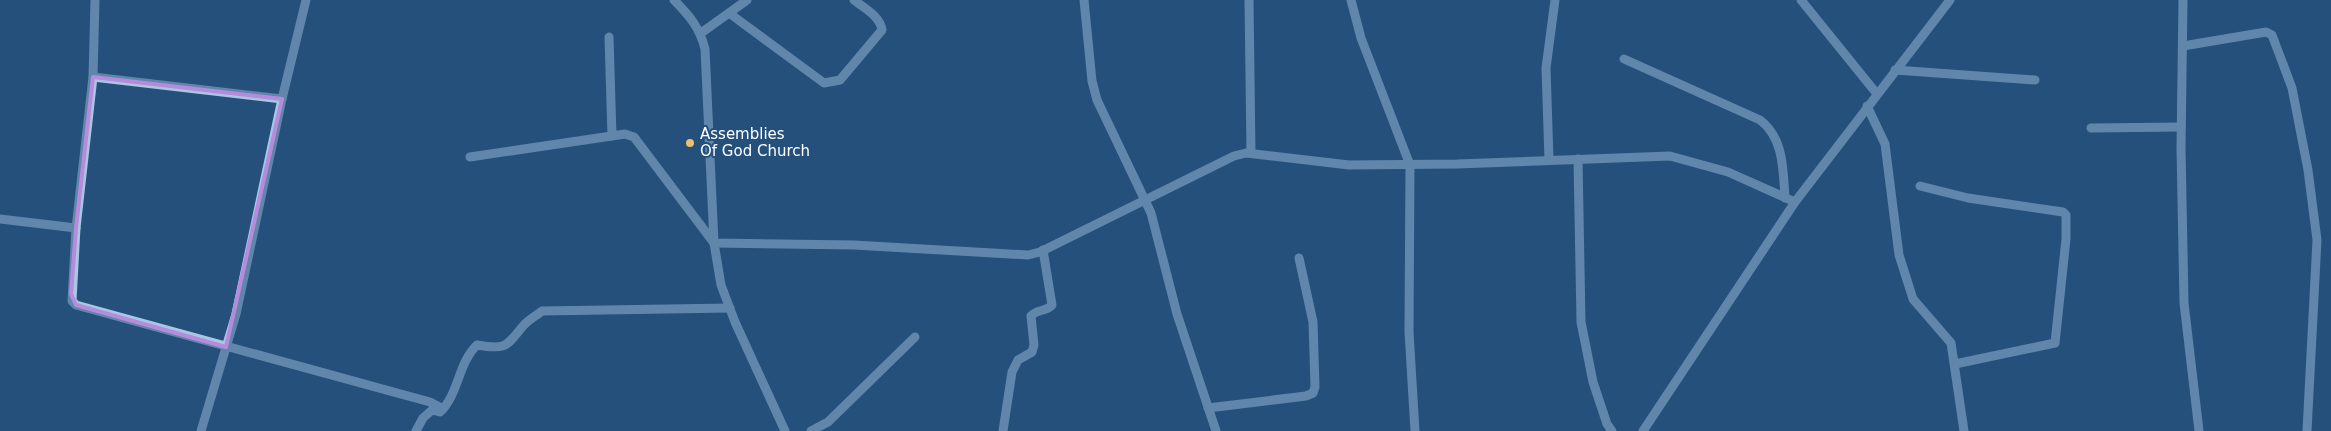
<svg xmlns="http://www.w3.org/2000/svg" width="2331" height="431" font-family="'DejaVu Sans',sans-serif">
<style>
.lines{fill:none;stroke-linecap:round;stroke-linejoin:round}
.minor{stroke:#a8c7e4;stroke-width:9}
.marked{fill:none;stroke:#b68bdc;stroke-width:4;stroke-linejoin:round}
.poi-dot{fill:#eec06c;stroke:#25507b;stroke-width:2}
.labels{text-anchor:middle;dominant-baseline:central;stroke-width:4;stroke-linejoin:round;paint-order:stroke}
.poi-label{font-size:15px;fill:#fff;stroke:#25507b;text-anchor:start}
</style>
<rect width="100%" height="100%" fill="#25507b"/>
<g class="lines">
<g class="minor">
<path d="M95,0L93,77L76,228L72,301L76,305L430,402L443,409"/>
<path d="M674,0C689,15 700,28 705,49L714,243L721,285L735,322L785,431"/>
<path d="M1084,0L1092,81L1097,100L1151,213L1177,314L1216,431"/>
<path d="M1249,0L1251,153"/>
<path d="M1351,0L1361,38L1410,165L1409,332L1415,431"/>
<path d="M1801,0L1877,94"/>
<path d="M2183,0L2181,148L2184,303L2199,431"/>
<path d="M729,13L824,83L840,80L882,30C880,16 864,8 854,0"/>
<path d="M701,33L747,0"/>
<path d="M609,37L612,136"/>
<path d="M2183,46L2266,32L2272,35L2292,88L2308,170L2317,240L2307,431"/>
<path d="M1624,59L1760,120C1784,138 1783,170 1785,198"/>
<path d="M1895,70L2035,80"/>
<path d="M93,77L282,99"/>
<path d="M1867,106L1885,144L1899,255L1913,299L1951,343L1964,431"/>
<path d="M2091,128L2181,127"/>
<path d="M470,157L625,134L634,137L714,243L854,245L1028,255L1040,252L1234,156L1246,153L1349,165L1457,164L1670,156L1728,172L1795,202"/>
<path d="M1578,159L1581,322L1593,382L1607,424L1612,431"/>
<path d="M1549,160L1546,68L1555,0"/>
<path d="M1920,186L1968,198L2063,212L2066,215V239L2055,343L1955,364"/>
<path d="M0,219L76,228"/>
<path d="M1208,408L1306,396L1313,393L1315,387L1313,322L1299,258"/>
<path d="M201,431L236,314L282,99L306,0"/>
<path d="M416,431L423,418L432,410L440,412C459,394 458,363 477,345C506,350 506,347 523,326C528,320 536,316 542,311L730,308"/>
<path d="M811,431L828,422L915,337"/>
<path d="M1003,431L1012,372L1018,360L1032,352L1034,345L1031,316C1037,309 1046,312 1052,305L1043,250"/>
<path d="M1643,431L1795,202L1950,0"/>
</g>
</g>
<path d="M0 0H2331V431H0ZM93,77L282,99L226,347L76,305L71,294L76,228Z" fill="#25507b" fill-opacity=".55" fill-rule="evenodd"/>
<path class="marked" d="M93,77L282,99L226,347L76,305L71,294L76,228Z"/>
<circle class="poi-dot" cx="690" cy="143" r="5"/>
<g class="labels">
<g class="poi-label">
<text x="700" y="134">Assemblies<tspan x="700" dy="17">Of God Church</tspan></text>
</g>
</g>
</svg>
